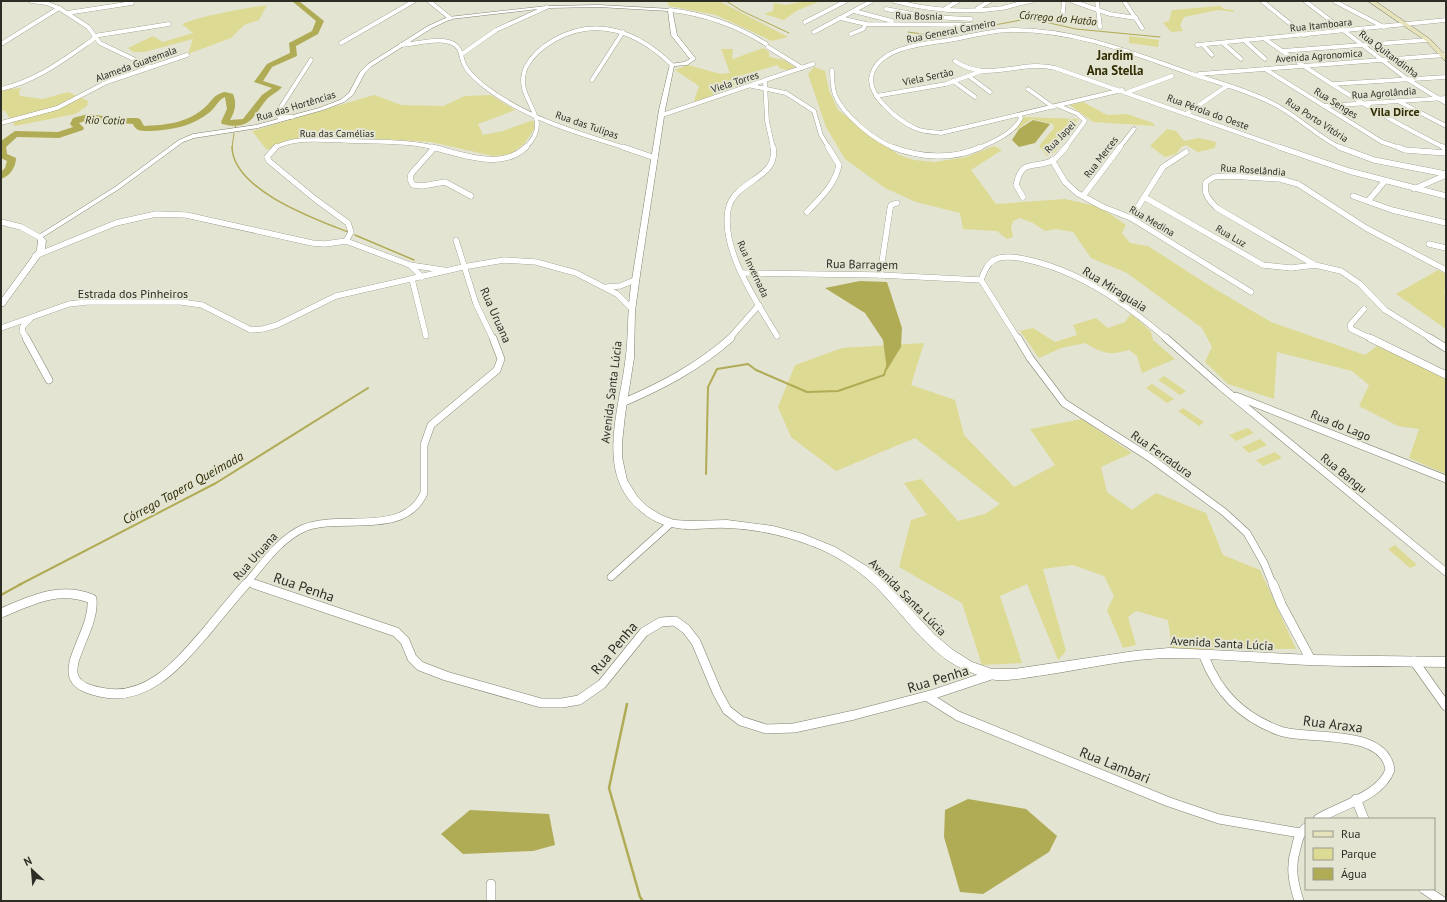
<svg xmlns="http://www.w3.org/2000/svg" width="1447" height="902" font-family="'PT Sans',sans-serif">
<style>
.green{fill:#ddda93}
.water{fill:#b0ab55}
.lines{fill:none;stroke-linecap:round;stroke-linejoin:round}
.stream-far3{stroke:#b0ab55;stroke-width:1}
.stream-far2{stroke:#b0ab55;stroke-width:1.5}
.stream-far1{stroke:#b0ab55;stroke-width:2}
.stream{stroke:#b0ab55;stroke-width:2.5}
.river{fill:#b0ab55;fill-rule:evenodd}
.minor-far3-casing{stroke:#828272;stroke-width:4.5}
.minor-far2-casing{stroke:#828272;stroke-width:6}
.minor-far1-casing{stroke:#828272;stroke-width:8}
.minor-casing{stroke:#828272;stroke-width:10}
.tertiary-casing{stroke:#828272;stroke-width:1}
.secondary-casing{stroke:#828272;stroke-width:1}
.minor-far3{stroke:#fff;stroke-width:4}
.minor-far2{stroke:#fff;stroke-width:5.5}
.minor-far1{stroke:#fff;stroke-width:7}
.minor{stroke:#fff;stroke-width:9}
.tertiary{fill:#fff;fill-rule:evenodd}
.secondary{fill:#e6e3ba;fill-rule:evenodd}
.labels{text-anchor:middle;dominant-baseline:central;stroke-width:4;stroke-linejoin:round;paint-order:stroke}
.far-street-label{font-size:10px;fill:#2d2d26;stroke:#e4e4d2}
.far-water-label{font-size:11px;font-style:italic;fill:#312f08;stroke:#e4e4d2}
.far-quarter-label{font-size:12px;font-weight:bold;fill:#302d02;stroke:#e4e4d2}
.street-label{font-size:12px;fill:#2d2d26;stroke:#e4e4d2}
.far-district-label{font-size:13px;font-weight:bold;fill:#302d02;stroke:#e4e4d2}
.water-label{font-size:13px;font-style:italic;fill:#312f08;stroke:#e4e4d2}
.near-street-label{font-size:14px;fill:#2d2d26;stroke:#e4e4d2}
</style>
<rect width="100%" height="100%" fill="#e4e4d2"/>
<g class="green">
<path d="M667,1H719L788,37L772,41L716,15L669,6Z"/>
<path d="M806,1H821L798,10L784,20L764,14L773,11L774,3L786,5Z"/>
<path d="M267,5L259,20L244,25L231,38L188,54L193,39L144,52H133L128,48L153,36L163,42L193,33L182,24C209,14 238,10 267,5Z"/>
<path d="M1220,6L1224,9L1234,10L1233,12L1218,10L1184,17L1180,25L1183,31L1171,32L1163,23L1169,21L1172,10Z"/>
<path d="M1129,36L1159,40L1158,47L1129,43Z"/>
<path d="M763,48L769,52V57L784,60L796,68L787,70L779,68L778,65L739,76L744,81L693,104L699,86L675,70L688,65L721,74L730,73L721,49H733L732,56L733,59Z"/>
<path d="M814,67L825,71L829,90L838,110L899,155L914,160L935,162L966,157L994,146L1002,150L971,170L996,204L1065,199L1100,207L1126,225L1122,233L1130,243L1148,246L1210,286L1271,322L1365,355L1377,346L1446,378V474L1409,458L1419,429L1398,426L1359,406L1369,385L1352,371L1277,352L1274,399L1228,384L1205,362L1212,347L1202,328L1127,273L1091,258L1073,232L1056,229L1045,231L1033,223L1020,218L1013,221L1011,227L1013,237L1007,239L997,231L963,229L960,213L916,202L885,188L845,159L826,127L808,74Z"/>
<path d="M21,88L19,92L20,96L43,99L68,92L88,101L87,106L75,114L15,126L5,111L1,110V90Z"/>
<path d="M374,95L401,105L443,106L465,96L491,95L515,110L478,124L483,135L503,131L533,120L535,128L524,144L509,155L493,156L431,142L329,136L291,139L267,150L252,131Z"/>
<path d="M1083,102L1107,115L1127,114L1153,123L1155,126L1093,122L1070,105Z"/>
<path d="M1024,117L1078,119L1055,152L1047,156L1039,146L1054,128L1053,124L1032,119L1013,132Z"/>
<path d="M1167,129L1176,131L1184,141L1199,138L1216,142L1215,148L1198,152L1186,145L1181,147L1176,154L1165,157L1150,146Z"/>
<path d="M1438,270L1446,274V289L1444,291L1446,297V329L1396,294Z"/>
<path d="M1131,314L1144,325L1151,332L1153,340L1175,359L1142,373L1137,356L1129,350C1109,356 1102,353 1085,343L1061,348L1039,358L1020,331L1033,328L1055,342L1077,335L1073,325L1096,318L1108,328L1125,322Z"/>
<path d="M924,343L911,385L955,400L964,435L1014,487L1055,465L1030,429L1082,419L1132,453L1101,467L1107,492L1132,510L1156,493L1206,513L1223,555L1260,570L1296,649H1172L1168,620L1136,611L1128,617L1136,645L1123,648L1107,610L1114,596L1104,576L1073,565L1043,569L1066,651L1058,660L1027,584L1000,596L1022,663L982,665L962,603L899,567L911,520L927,515L904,483L921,479L958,521L985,514L1000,504L915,438L836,471L791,437L778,407L795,365L842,348Z"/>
<path d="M1164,376L1186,391L1180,395L1158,380Z"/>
<path d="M1152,384L1174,399L1167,403L1146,388Z"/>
<path d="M1183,408L1204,422L1199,426L1178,411Z"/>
<path d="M1248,428L1254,433L1236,441L1229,435Z"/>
<path d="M1260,439L1267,445L1249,453L1242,447Z"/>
<path d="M1275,452L1282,458L1263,466L1256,460Z"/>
<path d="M1395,545L1417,565L1410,568L1388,549Z"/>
</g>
<g class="water">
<path d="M1033,120L1050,124L1035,143L1019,147L1012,140L1019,129Z"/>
<path d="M860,281L887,282L902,328L901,347L887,370L883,340L865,313L825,288Z"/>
<path d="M968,799L1026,809L1057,836L1049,852L983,894L960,892L944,837L945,810Z"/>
<path d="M470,810L549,814L555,845L533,851L463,854L441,834Z"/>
</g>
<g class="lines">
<g class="stream-far3">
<path d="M726,1L742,11L789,33"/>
<path d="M908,32L929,35L952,33L1021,20L1045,22L1076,29L1160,37"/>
<path d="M235,129L236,124"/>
<path d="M232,148L234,133"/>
</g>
<g class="stream-far2">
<path d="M232,147C233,190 315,219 348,232"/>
<path d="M355,235L414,260"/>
</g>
<g class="stream-far1">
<path d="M706,474L708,387L717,369L748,364L756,370L807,392L838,391L884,375L887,366"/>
<path d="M19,585L216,483L368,388"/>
</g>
<g class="stream">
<path d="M1,595L21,584"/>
<path d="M627,704L609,788L640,897L643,901"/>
</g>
<path class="river" d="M292,1H299L324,21L318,34L296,46L297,56L272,67L263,81L282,87C278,92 272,94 267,99C252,117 251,131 222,124L221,122L227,109L225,97C218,100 216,107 210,112C193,126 172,130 151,131C143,131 136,132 133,124L88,120L79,123L84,128L83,130L59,138L17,137L6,147L7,154L16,158C16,167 10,176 1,179V172L5,168L7,161L1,158V141L15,131L58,132L73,127L70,124L73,118L88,114L118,118H137L140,119L144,126C166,125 186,123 203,109C213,101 212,95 225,92L233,94C237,103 235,112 230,120L243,119L262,95L272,88L254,82L267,64L290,53L289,43L312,31L316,21Z"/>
<defs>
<g id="minor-far3">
<path d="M31,1L46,3L59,8L88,27L100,43L150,67"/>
<path d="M429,1L450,18"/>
<path d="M894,1C928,10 966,13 1002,8C1012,6 1022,2 1032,1"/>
<path d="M1072,1L1110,14L1136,18"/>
<path d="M1097,1L1100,27"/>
<path d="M1124,1L1142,28"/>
<path d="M1262,1L1304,35"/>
<path d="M1305,1L1407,79L1446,103"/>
<path d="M1334,1L1384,27"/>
<path d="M946,8L958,1"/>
<path d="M978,8L990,1"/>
<path d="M886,9L929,17L971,19"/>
<path d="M670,10C705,14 736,25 766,44"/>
<path d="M854,11L892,21"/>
<path d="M67,13L132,3"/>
<path d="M840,18L866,24L972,25"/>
<path d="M805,22L846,1"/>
<path d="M1062,22L1064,1"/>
<path d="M814,32L872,1"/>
<path d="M851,34L863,29L866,24"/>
<path d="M94,36L169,24"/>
<path d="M1265,39C1322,80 1382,117 1445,148"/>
<path d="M1244,40L1265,59"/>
<path d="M341,43L414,1"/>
<path d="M1223,43L1241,59"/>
<path d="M1,44L59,8"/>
<path d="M401,45C417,44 437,37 452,43C463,48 460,58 465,66C469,74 477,80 484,86C525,118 577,133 626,148"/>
<path d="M1197,45L1446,20"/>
<path d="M1203,45L1212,55"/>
<path d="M768,47L802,68"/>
<path d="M1282,51L1428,40"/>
<path d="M462,54L496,30L547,7"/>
<path d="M955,61C989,84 1019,59 1055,68L1282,148"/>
<path d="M1265,69L1382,142L1400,148"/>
<path d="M832,70C832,78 832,87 835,95C843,115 875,141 895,148"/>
<path d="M1199,74L1446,55"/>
<path d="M970,77L990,92"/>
<path d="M592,80L623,32"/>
<path d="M953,81L975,97"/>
<path d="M765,82L767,121L773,148"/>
<path d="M1332,84L1446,77"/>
<path d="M752,86L786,93L814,111L821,135L829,148"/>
<path d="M1,89C37,81 65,59 95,38"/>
<path d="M1028,89L1053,107"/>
<path d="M1122,90L941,133C933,132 924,132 917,129C900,122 865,95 872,74C880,48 921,44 943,41C966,38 989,30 1012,30C1074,29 1135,54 1192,74C1219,83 1247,90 1272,103C1297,115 1316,136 1341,148"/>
<path d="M1128,92L1172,76"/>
<path d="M876,96L946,84L982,71"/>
<path d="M1398,101L1446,126"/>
<path d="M1059,106L1078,114L1085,121L1065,148"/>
<path d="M1324,106L1446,98"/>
<path d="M1186,114L1227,86"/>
<path d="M662,115L813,64"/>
<path d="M292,117H279L277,113L311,60"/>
<path d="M1,123L57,108L107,82L187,55"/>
<path d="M274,148C298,135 328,141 353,141C382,142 409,141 436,148"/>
<path d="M525,148C558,117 511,100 526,67C532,55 542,47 554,40C598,15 639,33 672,65"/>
<path d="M979,148C993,142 1014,133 1021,118L1019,115"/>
<path d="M1119,148L1134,129"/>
</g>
<g id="minor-far2">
<path d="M432,147C461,154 501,171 526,147"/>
<path d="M623,147L655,158"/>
<path d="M773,147C779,180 734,179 728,210C721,251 757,302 777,336"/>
<path d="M892,147C921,158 953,160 981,147"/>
<path d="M1279,147L1349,171L1446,196"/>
<path d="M1339,147L1374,160L1446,174"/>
<path d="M1398,147L1405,150L1446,153"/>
<path d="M1443,147L1446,149"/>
<path d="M434,148L411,174L410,179L413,185L422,186L445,182L471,196"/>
<path d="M1052,160L1065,182L1077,193L1103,207L1131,218L1251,292"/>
<path d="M1414,189L1446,175"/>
<path d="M1083,196L1120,147"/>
<path d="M1353,196L1392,210L1446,223"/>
<path d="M1023,197L1016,185C1022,158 1033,169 1052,161C1057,158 1062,152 1066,147"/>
<path d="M1144,197L1263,265L1291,268L1315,265L1341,271L1360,284L1385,310L1432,339"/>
<path d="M1368,201L1384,182"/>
<path d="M807,212C821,197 835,185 839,165L828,147"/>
<path d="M1131,218L1163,167L1186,152"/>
<path d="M1,222L21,227L39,237"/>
<path d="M456,240L476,304L493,339"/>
<path d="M346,241L410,265L422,277"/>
<path d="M1429,244L1446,248"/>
<path d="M35,256L116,223L156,214L186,215L312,243L325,244L346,241L351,232L348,223L315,199L269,161L267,157L276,147"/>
<path d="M410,265L443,270"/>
<path d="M1315,265L1217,208C1209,200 1203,194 1206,182L1214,177L1229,176L1280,179L1298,184L1366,228L1446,270"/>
<path d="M742,273L880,275L981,280"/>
<path d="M880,275L890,209L891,205L897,203"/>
<path d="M412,279L426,336"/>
<path d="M981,280C984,272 987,264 994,260C1003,255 1015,257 1024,259C1079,270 1126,304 1167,339"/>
<path d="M981,280L1018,339"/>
<path d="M607,287L620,286L635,280"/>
<path d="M1364,309L1350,325L1351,329L1372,339"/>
<path d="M1,328L69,304L87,302H181L202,305L251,330L263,329L277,325L336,296L463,267L504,260L536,262L576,273L617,294L632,309"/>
<path d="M27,339L22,331L23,326L30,319"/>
<path d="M729,339L759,305"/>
</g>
<g id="minor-far1">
<path d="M26,338L49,380"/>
<path d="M1018,338L1030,358L1064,403L1149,457L1224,512L1247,533L1264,563L1273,585"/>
<path d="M1166,338L1219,385L1446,572"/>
<path d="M1370,338L1446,375"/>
<path d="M1430,338L1446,348"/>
<path d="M1236,396L1446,479"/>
<path d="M622,403C662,386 698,367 731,338"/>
<path d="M611,577L670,524"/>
<path d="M248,582L257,585"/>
<path d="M245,585C262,565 279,539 304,528C341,513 404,538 424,493V445L431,425L497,370L501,359L493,338"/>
</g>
<g id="minor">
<path d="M254,584L396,632L405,641L412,658L420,666L446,676L541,703H562L579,700L602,684L644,632L661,622L675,621L686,629L696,642L717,692L727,710L741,721L766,729L794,728L854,715L934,694L994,674"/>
<path d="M1273,584L1281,604L1311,660"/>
<path d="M1,613C32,600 58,586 92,599C95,626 67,659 74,677C78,687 91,690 100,692C146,703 178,664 205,633C218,617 232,600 246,584"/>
<path d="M1204,656C1218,693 1242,717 1280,731C1308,741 1385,727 1390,770C1380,797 1340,805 1318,819"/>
<path d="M1414,661L1446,706"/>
<path d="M928,697L958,716L1169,802L1219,819L1300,833"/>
<path d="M1356,799L1364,819"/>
<path d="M491,884V901"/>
<path d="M1424,889L1442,901"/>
<path d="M1299,901C1293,882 1290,867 1296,848C1298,840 1299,833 1306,828"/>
</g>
<path id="tertiary" d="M599,5L672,9L677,35L696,59L687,65L674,66L665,110L641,268L635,311L634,358L625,415L622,443V457L627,480L637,496L648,507L661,515L674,520L691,521L727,520L773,526L803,534L835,547L868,567L886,583L935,635L953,650L972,662L992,669H1014L1135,651L1169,648L1311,655L1446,657V667C1400,666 1354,667 1308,665C1263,663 1217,658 1171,658C1131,658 1085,669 1045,675C1029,677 1012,681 996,680C987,679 978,675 970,672C932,658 907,619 880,591C864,574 844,560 822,550C792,537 759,529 726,528C710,527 693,531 677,528C662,526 649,519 638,509C596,472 619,410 625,363C629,338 627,312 631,286L659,110L670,64L684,62L690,59L671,35L668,11L599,7L547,8L451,19L432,28L372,66L365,73L353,95L344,102L323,110L258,128L194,138L183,142L119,189L43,237L46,240L45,250L4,306H1V299L37,250L38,240L36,237L37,236L115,187L179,140L193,134L256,125L319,108L340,100L349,93L360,72L368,64L428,26L448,17L547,6Z"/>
<path id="secondary" d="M1368,1H1375L1430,39L1446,56V62L1426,41Z"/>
</defs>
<use href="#minor-far3" class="minor-far3-casing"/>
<use href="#minor-far2" class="minor-far2-casing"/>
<use href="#minor-far1" class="minor-far1-casing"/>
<use href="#minor" class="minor-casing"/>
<use href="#tertiary" class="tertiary-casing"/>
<use href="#secondary" class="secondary-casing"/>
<use href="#minor-far3" class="minor-far3"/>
<use href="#minor-far2" class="minor-far2"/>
<use href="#minor-far1" class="minor-far1"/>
<use href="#minor" class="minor"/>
<use href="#tertiary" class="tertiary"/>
<use href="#secondary" class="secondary"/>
</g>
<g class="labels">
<g class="far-street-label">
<text transform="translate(919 16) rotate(1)">Rua Bosnia</text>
<text transform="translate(1321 25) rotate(-6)">Rua Itamboara</text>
<text transform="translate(951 31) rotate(-11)">Rua General Carneiro</text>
<text transform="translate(1389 54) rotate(37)">Rua Quitandinha</text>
<text transform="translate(1319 56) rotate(-4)">Avenida Agronomica</text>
<text transform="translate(136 64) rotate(-20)">Alameda Guatemala</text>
<text transform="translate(928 77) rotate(-12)">Viela Sertão</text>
<text transform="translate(735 82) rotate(-18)">Viela Torres</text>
<text transform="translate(1384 93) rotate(-4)">Rua Agrolândia</text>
<text transform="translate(1336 103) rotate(32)">Rua Senges</text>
<text transform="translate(296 106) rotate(-17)">Rua das Hortências</text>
<text transform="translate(1208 112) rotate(20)">Rua Pérola do Oeste</text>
<text transform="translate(1317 120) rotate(33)">Rua Porto Vitória</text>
<text transform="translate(587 125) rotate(19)">Rua das Tulipas</text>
<text x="337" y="133">Rua das Camélias</text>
<text transform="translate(1060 137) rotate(-46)">Rua Japei</text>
<text transform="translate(1101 157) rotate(-53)">Rua Merces</text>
<text transform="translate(1253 170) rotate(4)">Rua Roselândia</text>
<text transform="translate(1152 221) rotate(30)">Rua Medina</text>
<text transform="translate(1231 236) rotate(30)">Rua Luz</text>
<text transform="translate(753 269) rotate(65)">Rua Invernada</text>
</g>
<g class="far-water-label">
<text transform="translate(1058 18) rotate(5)">Córrego do Hatão</text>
<text transform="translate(105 120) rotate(1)">Rio Cotia</text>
</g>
<g class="far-quarter-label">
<text x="1395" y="111">Vila Dirce</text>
</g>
<g class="street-label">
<text transform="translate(862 264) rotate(1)">Rua Barragem</text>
<text transform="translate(1115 289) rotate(32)">Rua Miraguaia</text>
<text x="133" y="293">Estrada dos Pinheiros</text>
<text transform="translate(496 315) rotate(66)">Rua Uruana</text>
<text transform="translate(611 392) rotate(-83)">Avenida Santa Lúcia</text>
<text transform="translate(1341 425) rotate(22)">Rua do Lago</text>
<text transform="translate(1162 454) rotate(35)">Rua Ferradura</text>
<text transform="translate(1344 473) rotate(39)">Rua Bangu</text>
<text transform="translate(255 556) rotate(-48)">Rua Uruana</text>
<text transform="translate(908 597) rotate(45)">Avenida Santa Lúcia</text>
<text transform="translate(1222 643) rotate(3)">Avenida Santa Lúcia</text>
</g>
<g class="far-district-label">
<text x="1115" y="55">Jardim<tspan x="1115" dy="15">Ana Stella</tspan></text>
</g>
<g class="water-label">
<text transform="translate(183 488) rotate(-29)">Córrego Tapera Queimada</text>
</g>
<g class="near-street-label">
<text transform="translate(304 587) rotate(19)">Rua Penha</text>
<text transform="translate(614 648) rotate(-50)">Rua Penha</text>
<text transform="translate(938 679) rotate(-17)">Rua Penha</text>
<text transform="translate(1333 724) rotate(7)">Rua Araxa</text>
<text transform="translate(1115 765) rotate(22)">Rua Lambari</text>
</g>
</g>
<rect width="1447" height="902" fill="none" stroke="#2d2d26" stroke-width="4"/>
<rect x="1305" y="818" width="130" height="72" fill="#e4e4d2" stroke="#9b9b8d"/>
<rect x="1313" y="831" width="20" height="6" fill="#e6e3ba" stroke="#9b9b8d"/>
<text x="1341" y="838" font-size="12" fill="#2d2d26">Rua</text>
<rect x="1313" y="848" width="20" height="12" fill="#ddda93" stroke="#9b9b8d"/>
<text x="1341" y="858" font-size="12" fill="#2d2d26">Parque</text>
<rect x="1313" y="868" width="20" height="12" fill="#b0ab55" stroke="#9b9b8d"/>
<text x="1341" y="878" font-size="12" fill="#2d2d26">Água</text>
<g transform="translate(32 870) rotate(334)" stroke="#e4e4d2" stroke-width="3" paint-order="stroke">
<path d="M0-3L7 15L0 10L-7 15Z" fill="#2d2d26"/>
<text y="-6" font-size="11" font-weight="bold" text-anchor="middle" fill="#2d2d26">N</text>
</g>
</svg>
